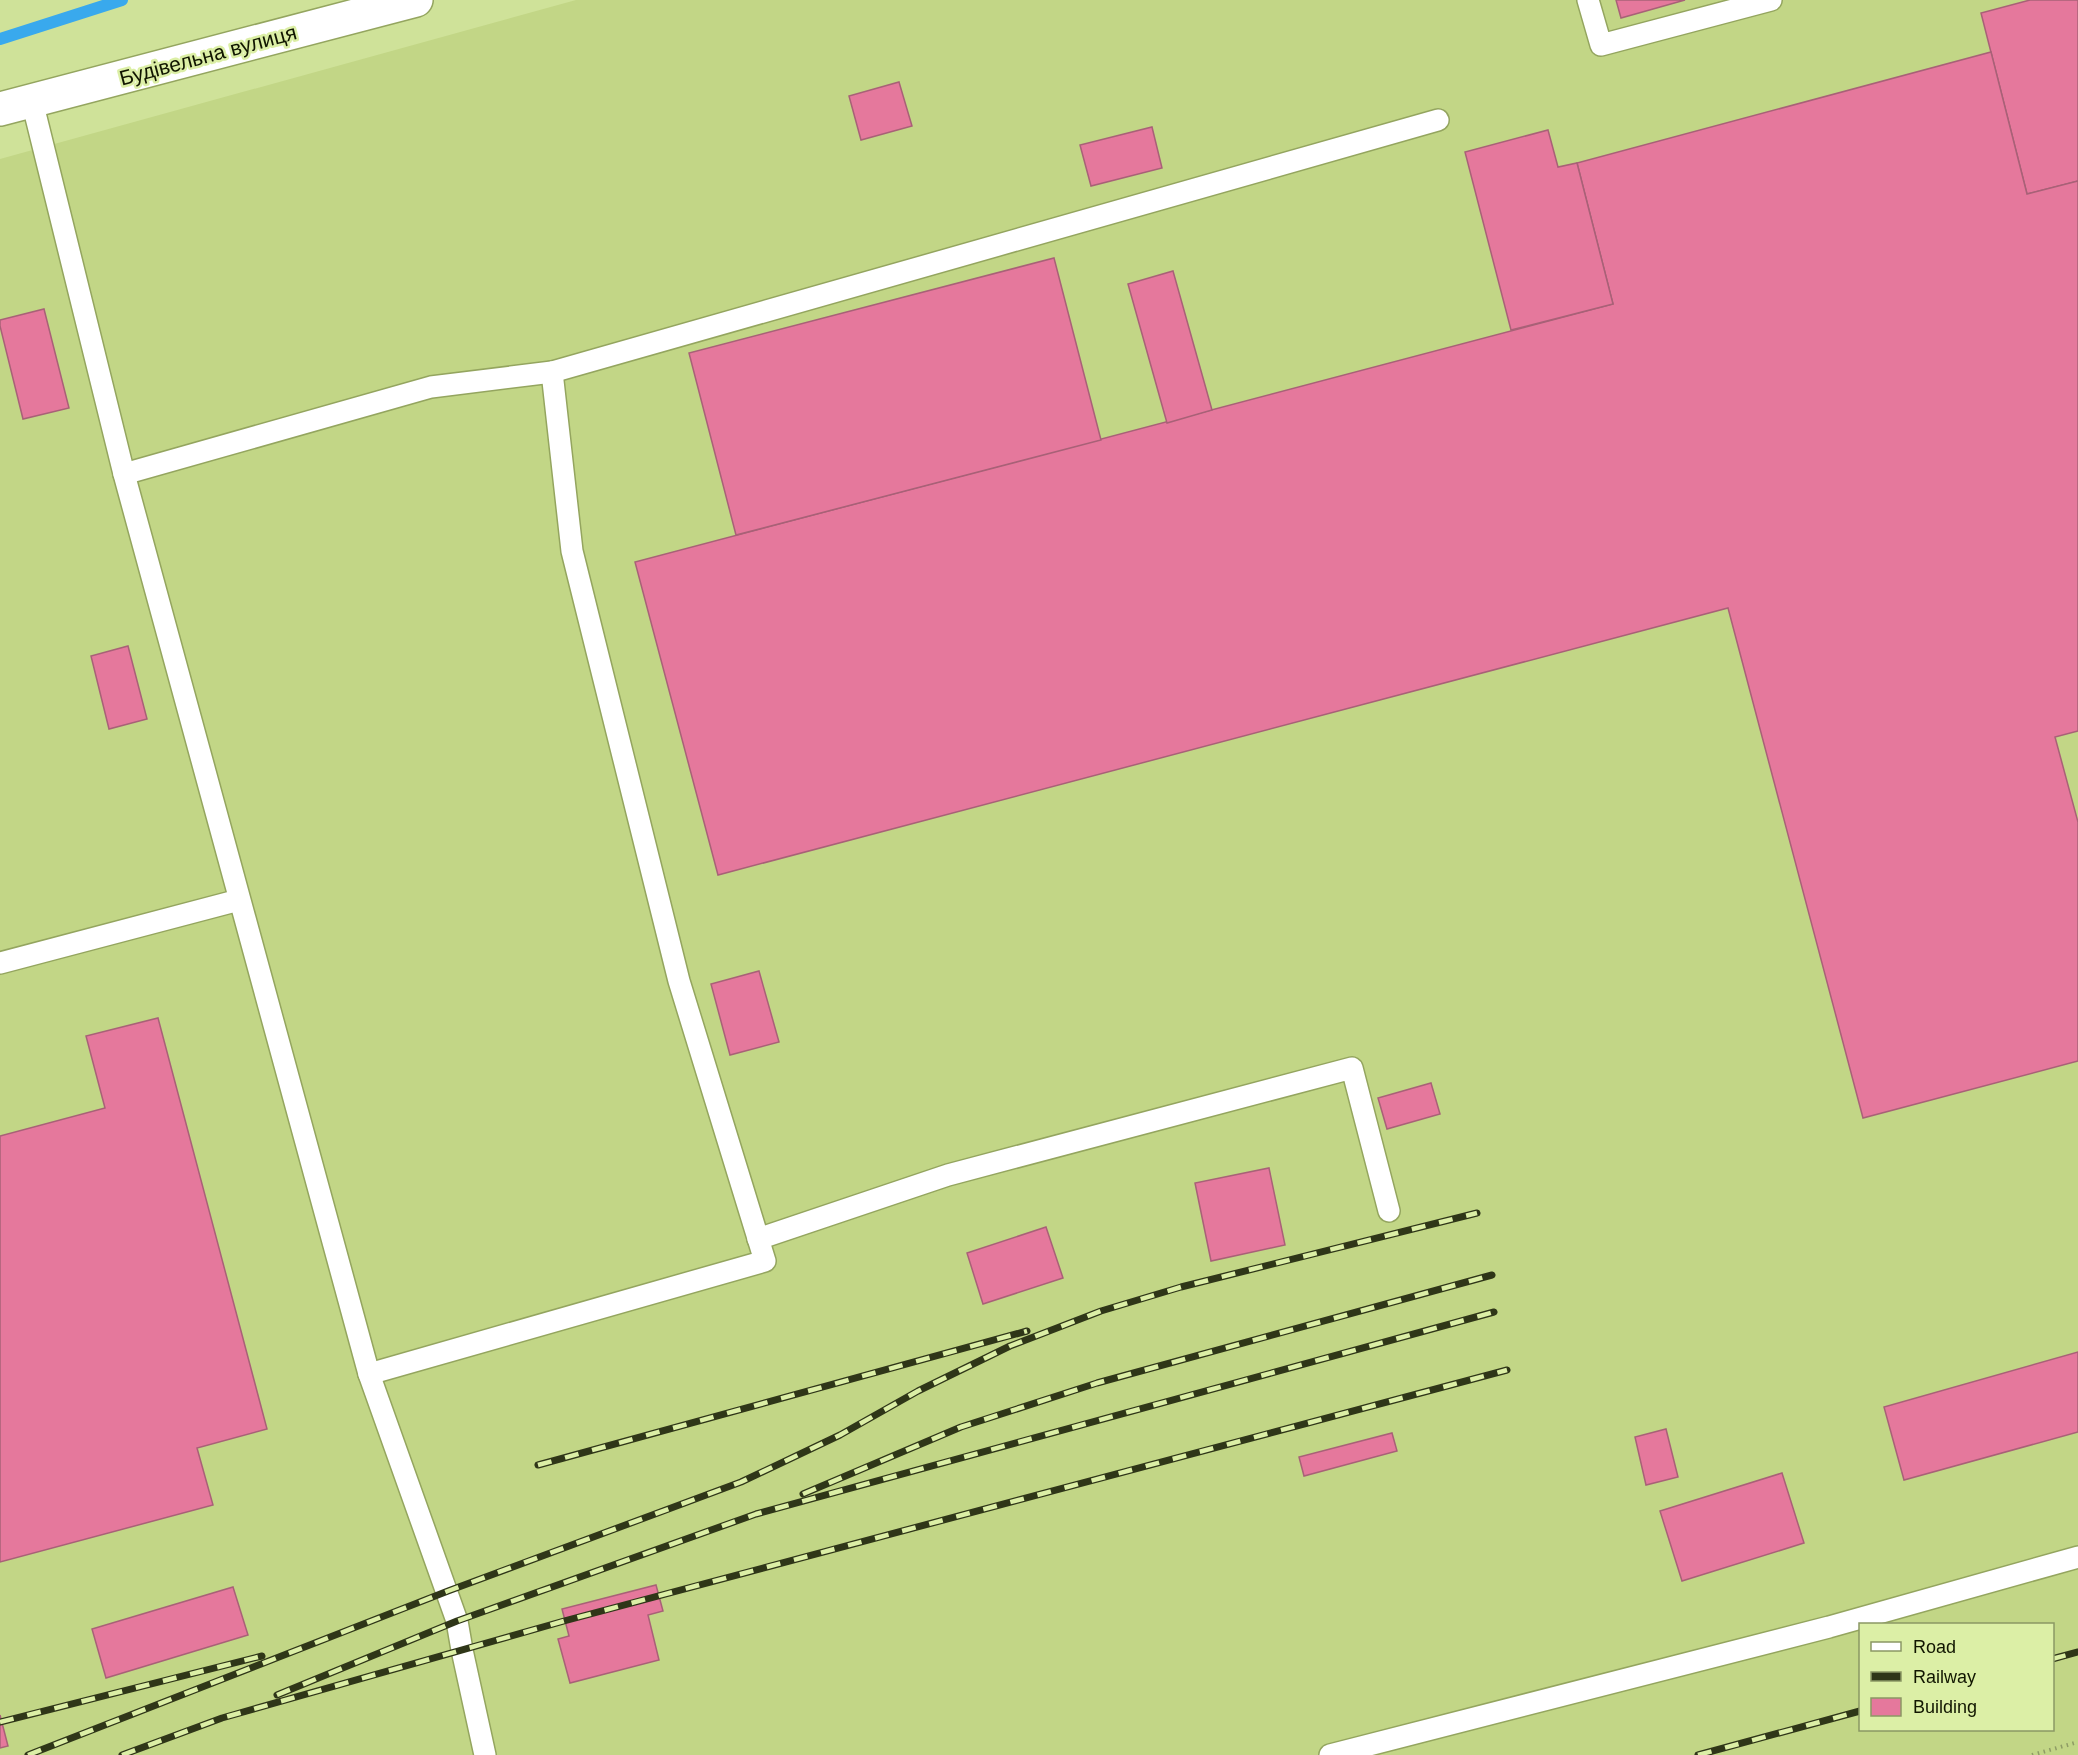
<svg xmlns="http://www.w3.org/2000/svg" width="2078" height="1755" font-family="Arial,sans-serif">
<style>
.built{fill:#c2d686;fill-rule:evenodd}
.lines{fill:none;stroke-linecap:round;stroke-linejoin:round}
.stream{stroke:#39a9ed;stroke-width:12}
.building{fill:#e5789c;stroke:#a86177;stroke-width:1.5}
.lane-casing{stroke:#94a55f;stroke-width:24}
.street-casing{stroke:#94a55f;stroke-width:36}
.path{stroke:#8e9c65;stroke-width:4;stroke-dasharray:1.5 4.5;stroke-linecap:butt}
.lane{stroke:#fff;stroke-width:21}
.street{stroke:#fff;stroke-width:33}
.rail-casing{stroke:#2f3618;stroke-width:7}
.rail{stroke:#dcefa6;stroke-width:4.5;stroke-dasharray:14;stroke-linecap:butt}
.labels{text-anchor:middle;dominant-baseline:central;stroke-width:5;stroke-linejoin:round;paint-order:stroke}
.street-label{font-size:21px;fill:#111600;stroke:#dcefa6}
</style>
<rect width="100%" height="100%" fill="#cfe299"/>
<path class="built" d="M576,0H2078V1755H0V159ZM1860,1624H2052V1730H1860Z"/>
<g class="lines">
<path class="stream" d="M0,39L122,0"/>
</g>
<g class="building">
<path d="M1616,0H1685L1621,18Z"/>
<path d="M2030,0H2078V181L2027,194L1981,13Z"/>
<path d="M1991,52L2027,194L2078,181V731L2055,737L2078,822V1061L1863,1118L1728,608L718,875L635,562L1613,304L1577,163Z"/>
<path d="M899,82L912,126L861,140L849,96Z"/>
<path d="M1152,127L1162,168L1091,186L1080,145Z"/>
<path d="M1548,130L1558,167L1577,163L1613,304L1511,330L1465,152Z"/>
<path d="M1054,258L1101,440L736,535L689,353Z"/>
<path d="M1173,271L1212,410L1167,423L1128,284Z"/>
<path d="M44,309L69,408L23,419L0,326V320Z"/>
<path d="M128,646L147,719L109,729L91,656Z"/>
<path d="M759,971L779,1042L730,1055L711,984Z"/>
<path d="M158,1018L267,1429L197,1448L213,1505L0,1562V1136L105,1108L86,1036Z"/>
<path d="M1431,1083L1440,1114L1387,1129L1378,1098Z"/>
<path d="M1269,1168L1285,1245L1211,1261L1195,1183Z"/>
<path d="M1046,1227L1063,1278L983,1304L967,1253Z"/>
<path d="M2078,1352V1432L1904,1480L1884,1407Z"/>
<path d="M1666,1429L1678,1477L1646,1485L1635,1437Z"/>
<path d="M1392,1433L1397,1451L1304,1476L1299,1457Z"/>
<path d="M1782,1473L1804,1543L1682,1581L1660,1511Z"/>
<path d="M656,1585L663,1611L648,1615L659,1660L570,1683L558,1639L569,1636L562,1609Z"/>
<path d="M233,1587L248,1635L106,1678L92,1629Z"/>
<path d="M0,1715L8,1746L0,1748Z"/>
</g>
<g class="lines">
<defs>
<g id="lane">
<path d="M1588,0L1601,45L1771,0"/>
<path d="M32,101L124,474L369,1374L457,1621L462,1650L485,1755"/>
<path d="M124,474L431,387L552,372L1438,120"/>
<path d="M0,963L239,900"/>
<path d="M758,1239L948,1175L1352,1068L1389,1211"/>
<path d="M369,1374L765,1261L679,981L572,551L552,372"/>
<path d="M1330,1755L1829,1627L2078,1557"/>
</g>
<path id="street" d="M0,109L416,0"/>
</defs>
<use href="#lane" class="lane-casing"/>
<use href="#street" class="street-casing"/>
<path class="path" d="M2032,1755L2078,1742"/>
<use href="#lane" class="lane"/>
<use href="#street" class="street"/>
<defs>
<g id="rail">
<path d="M538,1465L1027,1331"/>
<path d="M803,1494L961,1427L1097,1383L1492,1275"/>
<path d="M2052,1659L2078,1652"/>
<path d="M277,1695L457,1621L756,1514L1494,1312"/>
<path d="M0,1722L262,1656"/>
<path d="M28,1755L448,1591L741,1482L840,1435L918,1391L1010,1346L1101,1311L1181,1287L1477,1213"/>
<path d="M122,1755L222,1718L564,1621L1507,1370"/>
<path d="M1698,1755L1860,1711"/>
</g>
</defs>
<use href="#rail" class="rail-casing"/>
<use href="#rail" class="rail"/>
</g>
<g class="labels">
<g class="street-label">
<text transform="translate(208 55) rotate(-15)">Будівельна вулиця</text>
</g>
</g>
<rect x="1859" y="1623" width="195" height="108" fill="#dcefa6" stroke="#8b9864" stroke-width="1.5"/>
<rect x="1871" y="1642" width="30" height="9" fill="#ffffff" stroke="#8b9864" stroke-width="1.5"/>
<text x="1913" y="1653" font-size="18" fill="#111600">Road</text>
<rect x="1871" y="1672" width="30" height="9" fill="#2f3618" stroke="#8b9864" stroke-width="1.5"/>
<text x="1913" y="1683" font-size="18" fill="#111600">Railway</text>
<rect x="1871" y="1698" width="30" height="18" fill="#e5789c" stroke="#8b9864" stroke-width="1.5"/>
<text x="1913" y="1713" font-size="18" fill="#111600">Building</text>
</svg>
